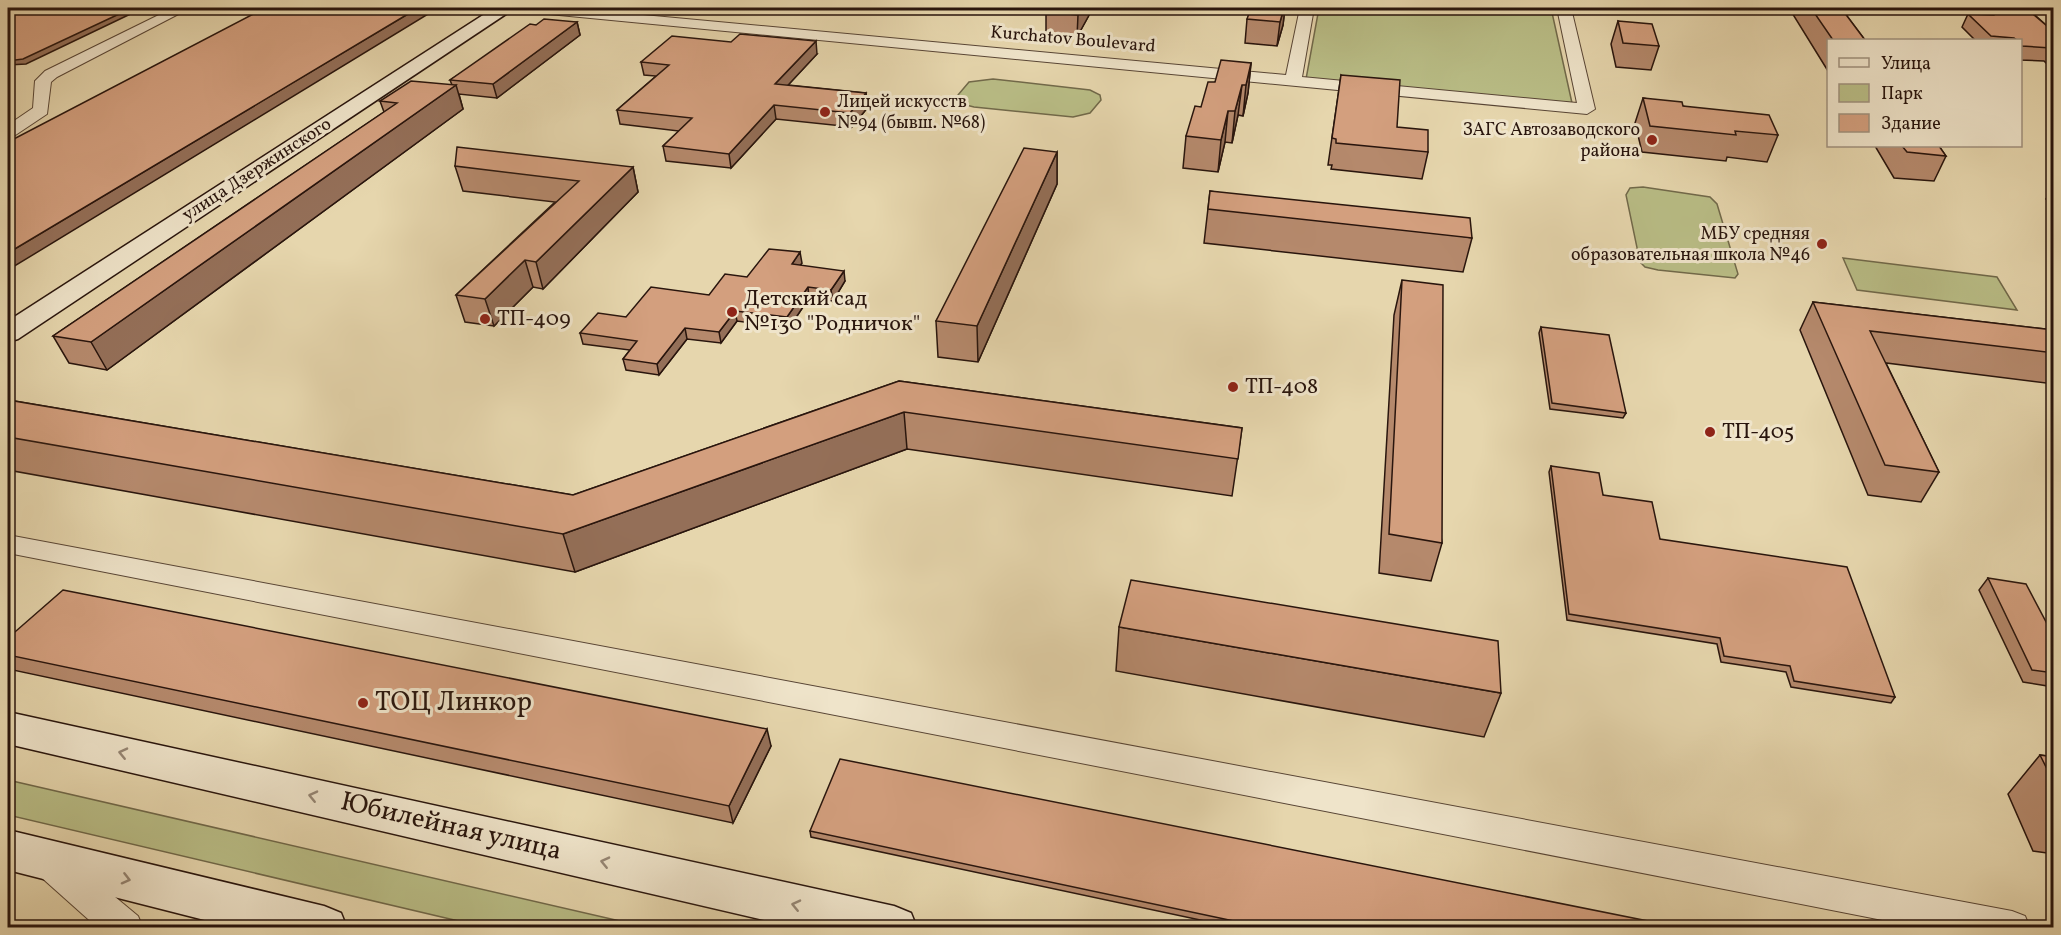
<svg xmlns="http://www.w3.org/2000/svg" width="2061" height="935" font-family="Vollkorn,serif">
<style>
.green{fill:#b9bd86;stroke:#71694a;stroke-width:1.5}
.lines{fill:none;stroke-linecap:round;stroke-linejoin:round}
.street-casing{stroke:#584535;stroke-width:2}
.secondary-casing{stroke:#29150d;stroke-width:3}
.street{fill:#efe4ca;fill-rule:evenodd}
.secondary{fill:#efe4ca;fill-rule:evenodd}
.wall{fill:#b5896c;stroke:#29150d;stroke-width:1.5}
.shaded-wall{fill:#946f58;stroke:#29150d;stroke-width:1.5}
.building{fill:#d39f7e;stroke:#29150d;stroke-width:1.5}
.oneway{stroke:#968775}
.poi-dot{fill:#8f2418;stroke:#efe4ca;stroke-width:2}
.labels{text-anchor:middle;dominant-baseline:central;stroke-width:6;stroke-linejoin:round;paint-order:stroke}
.far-street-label{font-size:18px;fill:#29150d;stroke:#efe4ca}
.far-poi-label{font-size:18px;fill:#29150d;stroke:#efe4ca;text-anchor:end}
.poi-label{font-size:22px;fill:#29150d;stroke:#efe4ca;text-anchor:start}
.near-poi-label{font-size:27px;fill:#29150d;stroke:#efe4ca;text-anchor:start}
.near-street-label{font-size:27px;fill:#29150d;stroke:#efe4ca}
</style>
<rect width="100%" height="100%" fill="#e6d6ad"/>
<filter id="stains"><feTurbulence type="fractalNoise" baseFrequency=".00333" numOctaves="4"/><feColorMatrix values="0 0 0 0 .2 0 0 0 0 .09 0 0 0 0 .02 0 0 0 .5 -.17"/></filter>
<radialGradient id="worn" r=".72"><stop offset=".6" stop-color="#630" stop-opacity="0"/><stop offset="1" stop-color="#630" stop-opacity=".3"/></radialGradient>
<g class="green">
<path d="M1319,8H1551L1572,103L1306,79Z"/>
<path d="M993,79L1090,90L1100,95L1101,100L1090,113L1073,117L974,107L958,103V95L969,82Z"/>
<path d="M1643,187L1710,197L1717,204L1738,274L1735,278L1658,270L1645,267L1640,262L1626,195L1630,188Z"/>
<path d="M1843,258L1997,277L2017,310L1857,290Z"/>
<path d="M8,780L646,927H484L8,815Z"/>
</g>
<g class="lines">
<defs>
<g id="street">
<path d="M173,8H190L57,77L51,82L47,114L14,136L8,137V125L33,108L35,81L45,71Z"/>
<path d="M521,8H568L1286,75L1300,8H1314L1302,77L1577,103L1557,8H1571L1595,109L1587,114L528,12Z"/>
<path d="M8,535L2012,911L2025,916L2030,928H1923L8,553Z"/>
<path d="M54,851L66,856L138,916L143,928H98L42,878L36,867L42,856Z"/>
</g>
<g id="secondary">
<path d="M494,8H515L18,339L8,342V321Z"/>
<path d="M8,712L894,906L911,913L917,928H798L8,744Z"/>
<path d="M8,830L324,906L341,913L347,928H236L8,870Z"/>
</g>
</defs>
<use href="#street" class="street-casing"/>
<use href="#secondary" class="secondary-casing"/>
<use href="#street" class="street"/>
<use href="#secondary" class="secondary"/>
</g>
<g class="wall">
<path d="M1093,8L1077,37L1046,34V12Z"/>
<path d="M1285,8L1283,25L1277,46L1245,43L1247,19Z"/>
<path d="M1789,8H1841L1865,40H1828V71Z"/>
<path d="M1967,8H2054V10L2027,8L2054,32V71L2044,61L2020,60V40H1975L1962,27L1968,14H1973Z"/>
<path d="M1618,21L1659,46L1651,70L1616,67L1611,44Z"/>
<path d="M577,22L580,35L497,98L459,94L463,109L107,370L69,363L53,336L384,112L380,101L452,85L450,80L536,25Z"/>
<path d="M817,54L788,85L866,93L868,107L852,127L776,119L731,168L666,161L663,146L679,131L620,124L617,110L656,76L644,75L641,62Z"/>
<path d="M1251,63L1248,93L1243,116L1238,115L1232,143L1225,142L1218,172L1183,168L1186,136L1215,82Z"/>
<path d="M1341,75L1397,127L1428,152L1422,179L1331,169L1332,165H1328Z"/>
<path d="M1643,98L1683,106L1778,135L1767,162L1727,157L1726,161L1642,152L1635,123Z"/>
<path d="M1875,146H1939L1946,156L1934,181L1894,178Z"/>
<path d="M1057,152V184L978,362L938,357L936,321Z"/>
<path d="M455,166L633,167L638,192L543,289L533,287L494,326L465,322L456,295L555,202L463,191Z"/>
<path d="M2054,186V209L2046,199Z"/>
<path d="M1210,191L1472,238L1463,272L1204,243Z"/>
<path d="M802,263L800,265L845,281L833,301L809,298L789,328L737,321L721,343L687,339L659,375L626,370L623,359L630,350L583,344L580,333L626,317L709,295Z"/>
<path d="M1402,280L1442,543L1431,581L1379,573L1394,315Z"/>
<path d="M1813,302L2054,330V384L1886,363L1939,472L1921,502L1868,495L1800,330Z"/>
<path d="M1541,327L1626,413L1623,418L1550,409L1539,333Z"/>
<path d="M899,381L1242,428L1232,496L907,449L575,572L8,470V400L573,495Z"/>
<path d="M1551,466L1603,495L1660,539L1895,697L1891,703L1791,687L1786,672L1721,662L1717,644L1567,620L1549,472Z"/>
<path d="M1988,578L2054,637V687L2023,682L1979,590Z"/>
<path d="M1119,627L1501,693L1484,737L1116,671Z"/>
<path d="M8,638L771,746L733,823L8,669Z"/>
<path d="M2040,755L2054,757V854L2033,851L2008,794Z"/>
<path d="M810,831L1678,927H1233L811,837Z"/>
</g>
<g class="shaded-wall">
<path d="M132,8H143L26,64L8,65V61Z"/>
<path d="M418,8H438L8,270V253Z"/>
<path d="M1082,8H1093L1077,37L1078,15Z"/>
<path d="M1284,8H1285L1283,25L1277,46L1280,22Z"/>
<path d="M577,22L580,35L497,98L493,84Z"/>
<path d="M816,41L817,54L777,97L775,84Z"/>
<path d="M1251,63L1248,93L1243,116L1246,85Z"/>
<path d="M456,85L463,109L107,370L91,342Z"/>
<path d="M1242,85L1238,115L1232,143L1235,111Z"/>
<path d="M866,93L868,107L852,127L850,113Z"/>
<path d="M774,105L776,119L731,168L729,154Z"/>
<path d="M1228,111L1225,142L1218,172L1221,140Z"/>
<path d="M1057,152V184L978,362L977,326Z"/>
<path d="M633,167L638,192L543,289L536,262Z"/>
<path d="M800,252L802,263L793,275L792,264Z"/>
<path d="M525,260L533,287L494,326L485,299Z"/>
<path d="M844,271L845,281L833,301L831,290Z"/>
<path d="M808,287L809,298L789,328L787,317Z"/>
<path d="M735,311L737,321L721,343L719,332Z"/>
<path d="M685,328L687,339L659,375L657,364Z"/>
<path d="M904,412L907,449L575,572L563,534Z"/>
<path d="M767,729L771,746L733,823L729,806Z"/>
</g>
<g class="building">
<path d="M8,8H132L23,59L8,61Z"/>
<path d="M265,8H418L8,253V142Z"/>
<path d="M1049,8H1082L1078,15L1046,12Z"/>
<path d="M1251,8H1284L1280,22L1247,19Z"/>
<path d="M1811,8H1841L1865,40H1833Z"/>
<path d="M1985,8H2026L2054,32V50L2051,48L2022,46L2020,44V40H2017L2014,38L1991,36L1968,14L1993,15Z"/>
<path d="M544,19L577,22L493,84L450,80L530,24L536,25Z"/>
<path d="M1618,21L1652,24L1659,46L1623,43Z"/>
<path d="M740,34L816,41L775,84L866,93L850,113L774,105L729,154L663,146L692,118L617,110L669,65L641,62L672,36L731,42Z"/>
<path d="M1221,60L1251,63L1246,85H1242L1235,111H1228L1221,140L1186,136L1195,106L1201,107L1208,82H1215Z"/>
<path d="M1341,75L1400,80L1397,127L1428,130V152L1336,143V139L1332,138Z"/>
<path d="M411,81L456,85L91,342L53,336L397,103L380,101Z"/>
<path d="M1643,98L1682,102L1683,106L1769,115L1778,135L1735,131L1736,135L1650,126Z"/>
<path d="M1902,146H1939L1946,156L1907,152Z"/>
<path d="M457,147L633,167L536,262L525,260L485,299L456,295L579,181L455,166Z"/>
<path d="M1024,148L1057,152L977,326L936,321Z"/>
<path d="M1210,191L1470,218L1472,238L1208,209Z"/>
<path d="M769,249L800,252L792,264L844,271L831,290L808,287L787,317L735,311L719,332L685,328L657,364L623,359L637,341L580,333L598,313L626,317L651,287L709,295L725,274L747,277Z"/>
<path d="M1402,280L1443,285L1442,543L1389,534Z"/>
<path d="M1813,302L2054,330V353L1870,331L1939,472L1885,465Z"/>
<path d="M1541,327L1609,335L1626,413L1552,403Z"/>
<path d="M899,381L1242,428L1238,459L904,412L563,534L8,437V400L573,495Z"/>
<path d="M1551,466L1599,473L1603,495L1652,502L1660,539L1847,567L1895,697L1794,681L1790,666L1724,656L1720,638L1569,614Z"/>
<path d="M1988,578L2026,584L2054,637V673L2032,670Z"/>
<path d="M1131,580L1498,641L1501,693L1119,627Z"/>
<path d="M63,590L767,729L729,806L8,655V638Z"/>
<path d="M2040,755L2054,757V783Z"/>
<path d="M840,759L1678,927H1262L810,831Z"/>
</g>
<defs><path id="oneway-chevron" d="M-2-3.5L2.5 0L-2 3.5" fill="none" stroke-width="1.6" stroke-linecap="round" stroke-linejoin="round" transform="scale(1.5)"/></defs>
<g class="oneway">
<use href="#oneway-chevron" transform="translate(123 753) rotate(-167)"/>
<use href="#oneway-chevron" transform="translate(313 796) rotate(-167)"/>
<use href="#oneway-chevron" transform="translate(605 862) rotate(-167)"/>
<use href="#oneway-chevron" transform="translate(126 879) rotate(14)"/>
<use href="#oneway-chevron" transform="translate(796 905) rotate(-167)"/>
</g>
<g class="poi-dot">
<circle cx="825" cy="112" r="6"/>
<circle cx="1652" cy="140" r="6"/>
<circle cx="1822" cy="244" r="6"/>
<circle cx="732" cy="312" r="6"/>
<circle cx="485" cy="319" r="6"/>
<circle cx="1233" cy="387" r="6"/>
<circle cx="1710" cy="432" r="6"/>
<circle cx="363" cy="703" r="6"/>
</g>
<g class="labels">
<g class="far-street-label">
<text transform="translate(1073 40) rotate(5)">Kurchatov Boulevard</text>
<text transform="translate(257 170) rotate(-33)">улица Дзержинского</text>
</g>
<g class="far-poi-label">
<text x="837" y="102" text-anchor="start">Лицей искусств<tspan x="837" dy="21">№94 (бывш. №68)</tspan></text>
<text x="1640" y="130">ЗАГС Автозаводского<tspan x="1640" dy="21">района</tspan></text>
<text x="1810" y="234">МБУ средняя<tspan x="1810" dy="21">образовательная школа №46</tspan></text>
</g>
<g class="poi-label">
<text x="744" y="299">Детский сад<tspan x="744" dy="25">№130 "Родничок"</tspan></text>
<text x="497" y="319">ТП-409</text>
<text x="1245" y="387">ТП-408</text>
<text x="1722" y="432">ТП-405</text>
</g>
<g class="near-poi-label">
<text x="375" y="703">ТОЦ Линкор</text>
</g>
<g class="near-street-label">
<text transform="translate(451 827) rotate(13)">Юбилейная улица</text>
</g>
</g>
<rect width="2061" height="935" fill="none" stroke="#e6d6ad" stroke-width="30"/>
<rect x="9" y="9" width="2043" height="917" fill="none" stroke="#29150d" stroke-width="3"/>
<rect x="15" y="15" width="2031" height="905" fill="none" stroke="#29150d" stroke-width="1.5"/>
<rect x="1827" y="39" width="195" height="108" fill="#efe4ca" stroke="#a0917e" stroke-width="1.5"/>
<rect x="1839" y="58" width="30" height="9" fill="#efe4ca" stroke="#a0917e" stroke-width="1.5"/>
<text x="1881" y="69" font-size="18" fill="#29150d">Улица</text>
<rect x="1839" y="84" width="30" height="18" fill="#b9bd86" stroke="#a0917e" stroke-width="1.5"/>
<text x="1881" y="99" font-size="18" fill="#29150d">Парк</text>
<rect x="1839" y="114" width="30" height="18" fill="#d39f7e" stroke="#a0917e" stroke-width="1.5"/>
<text x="1881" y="129" font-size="18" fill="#29150d">Здание</text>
<rect width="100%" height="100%" filter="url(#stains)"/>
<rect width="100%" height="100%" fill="url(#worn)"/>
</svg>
